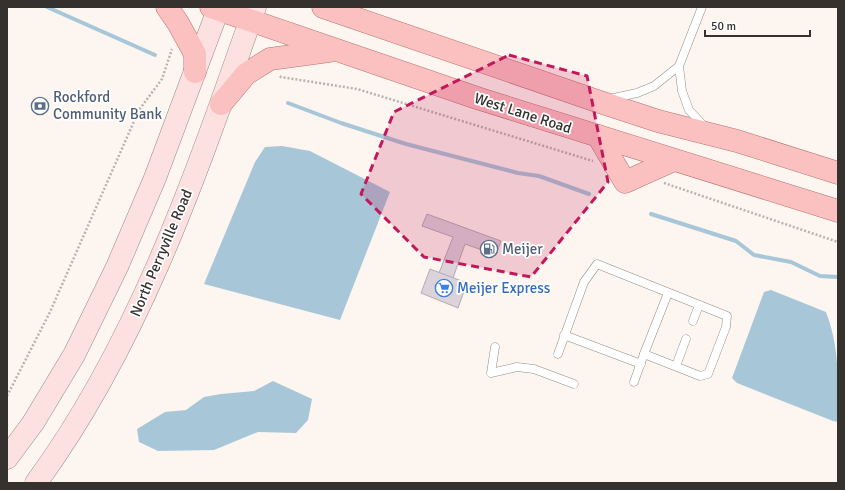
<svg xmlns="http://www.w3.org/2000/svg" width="845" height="490" font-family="Signika,sans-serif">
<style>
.water{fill:#a7c7d8}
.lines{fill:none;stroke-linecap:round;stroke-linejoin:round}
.stream{stroke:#a7c7d8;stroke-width:4}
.building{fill:#dad3da;stroke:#b2acb3}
.service-casing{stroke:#938d87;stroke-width:9}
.secondary-casing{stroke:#938d87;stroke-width:23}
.primary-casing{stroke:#b47372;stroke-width:23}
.path{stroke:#b9b2ae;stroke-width:2.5;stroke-dasharray:2 2;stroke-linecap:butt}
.service{stroke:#fff;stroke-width:8}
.secondary{stroke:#fde0e0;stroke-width:22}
.primary{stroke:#fbc0c0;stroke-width:22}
.marked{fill:#c2185b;fill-opacity:0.2;stroke:#c2185b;stroke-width:3;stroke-dasharray:8 5;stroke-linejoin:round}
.labels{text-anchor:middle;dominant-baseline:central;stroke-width:3.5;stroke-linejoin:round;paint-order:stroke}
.service-label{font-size:15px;fill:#4e5e75;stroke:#fff;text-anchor:start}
.street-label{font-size:15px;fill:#34312f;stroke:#fff}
.shop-label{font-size:15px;fill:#366cbe;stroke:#fff;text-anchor:start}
</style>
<rect width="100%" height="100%" fill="#fdf5ef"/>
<g class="water">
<path d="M282,146L310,151L390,192L340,320L204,284L255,162L265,147Z"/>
<path d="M771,290L826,312C840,348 838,384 838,422L833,421L737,383L732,378L764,292Z"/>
<path d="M273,381L312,399L308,420L296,433L258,432L214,450L158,451L139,442L137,429L165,412L186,410L204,397L221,394L254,391Z"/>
</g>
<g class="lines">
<g class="stream">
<path d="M47,7L155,55"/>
<path d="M288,103L341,123L406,144L518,173L539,176L589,194"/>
<path d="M651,214L736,241L754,255L791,262L820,276L838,277"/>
</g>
</g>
<g class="building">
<path d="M427,214L501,241L496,255L465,244L453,278L439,273L453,237L422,226Z"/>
<path d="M430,269L467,283L458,308L421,293Z"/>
</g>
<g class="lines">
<defs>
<g id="service">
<path d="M702,7L679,66L682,91L689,110L703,125L707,127"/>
<path d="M609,99L637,93L654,86L679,66"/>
<path d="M693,321L699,305"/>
<path d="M564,335L641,364"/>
<path d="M495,347L491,373L517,367L534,369L574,384"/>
<path d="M558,354L584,282L597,264L727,316L726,327L708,374L700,376L644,354L634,382"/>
<path d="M644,354L668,293"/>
<path d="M676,366L686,339"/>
</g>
<g id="secondary">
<path d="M7,458L33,423L74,355L117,267L155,178L219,7"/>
<path d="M36,483C140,341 197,172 255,7"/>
</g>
<g id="primary">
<path d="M167,7L178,23L195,54V72"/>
<path d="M211,7L477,98L838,211"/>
<path d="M323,7L597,101L658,121L737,141L838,173"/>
<path d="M221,104L246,74L270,59L329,51"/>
<path d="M598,136L625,182L674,160"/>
</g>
</defs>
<use href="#service" class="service-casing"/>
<use href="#secondary" class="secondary-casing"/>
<use href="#primary" class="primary-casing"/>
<g class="path">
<path d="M280,76L281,77L357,89L593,161"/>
<path d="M664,183L838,242"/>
<path d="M7,396L50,312L139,110L162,79L172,49"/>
</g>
<use href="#service" class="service"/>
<use href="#secondary" class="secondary"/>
<use href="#primary" class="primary"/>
</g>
<path class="marked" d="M509,55L587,76L608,182L531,277L424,257L361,194L394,112Z"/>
<defs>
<symbol id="bank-ring" viewBox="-11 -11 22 22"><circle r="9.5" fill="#fff" stroke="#5c6f8a" stroke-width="1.5"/><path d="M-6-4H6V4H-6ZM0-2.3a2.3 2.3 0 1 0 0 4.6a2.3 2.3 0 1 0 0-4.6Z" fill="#5c6f8a"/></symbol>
<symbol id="fuel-ring" viewBox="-11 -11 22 22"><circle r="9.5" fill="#fff" stroke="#5c6f8a" stroke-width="1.5"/><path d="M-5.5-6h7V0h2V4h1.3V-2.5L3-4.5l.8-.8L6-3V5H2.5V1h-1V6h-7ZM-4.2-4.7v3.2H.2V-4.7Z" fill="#5c6f8a"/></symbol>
<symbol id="supermarket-ring" viewBox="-11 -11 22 22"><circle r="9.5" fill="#fff" stroke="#3f7fe0" stroke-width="1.5"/><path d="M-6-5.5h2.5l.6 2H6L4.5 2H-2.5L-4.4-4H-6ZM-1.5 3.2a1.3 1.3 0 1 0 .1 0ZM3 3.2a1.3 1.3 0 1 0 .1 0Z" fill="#3f7fe0"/></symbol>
</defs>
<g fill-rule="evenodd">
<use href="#bank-ring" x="30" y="96" width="20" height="20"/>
<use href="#fuel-ring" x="479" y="239" width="20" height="20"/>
<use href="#supermarket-ring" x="434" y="278" width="20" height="20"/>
</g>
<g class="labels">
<g class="service-label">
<text x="53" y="97">Rockford<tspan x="53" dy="17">Community Bank</tspan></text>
<text x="502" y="249">Meijer</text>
</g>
<g class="street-label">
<text transform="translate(523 113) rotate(18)">West Lane Road</text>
<text transform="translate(161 253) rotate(-67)">North Perryville Road</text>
</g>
<g class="shop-label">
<text x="457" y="288">Meijer Express</text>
</g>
</g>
<rect width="845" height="490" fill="none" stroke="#34312f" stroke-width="16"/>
<path d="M705 30v6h105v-6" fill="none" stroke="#34312f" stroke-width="2"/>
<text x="711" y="30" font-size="12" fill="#34312f" stroke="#ffffff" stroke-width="3" paint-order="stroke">50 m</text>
</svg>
